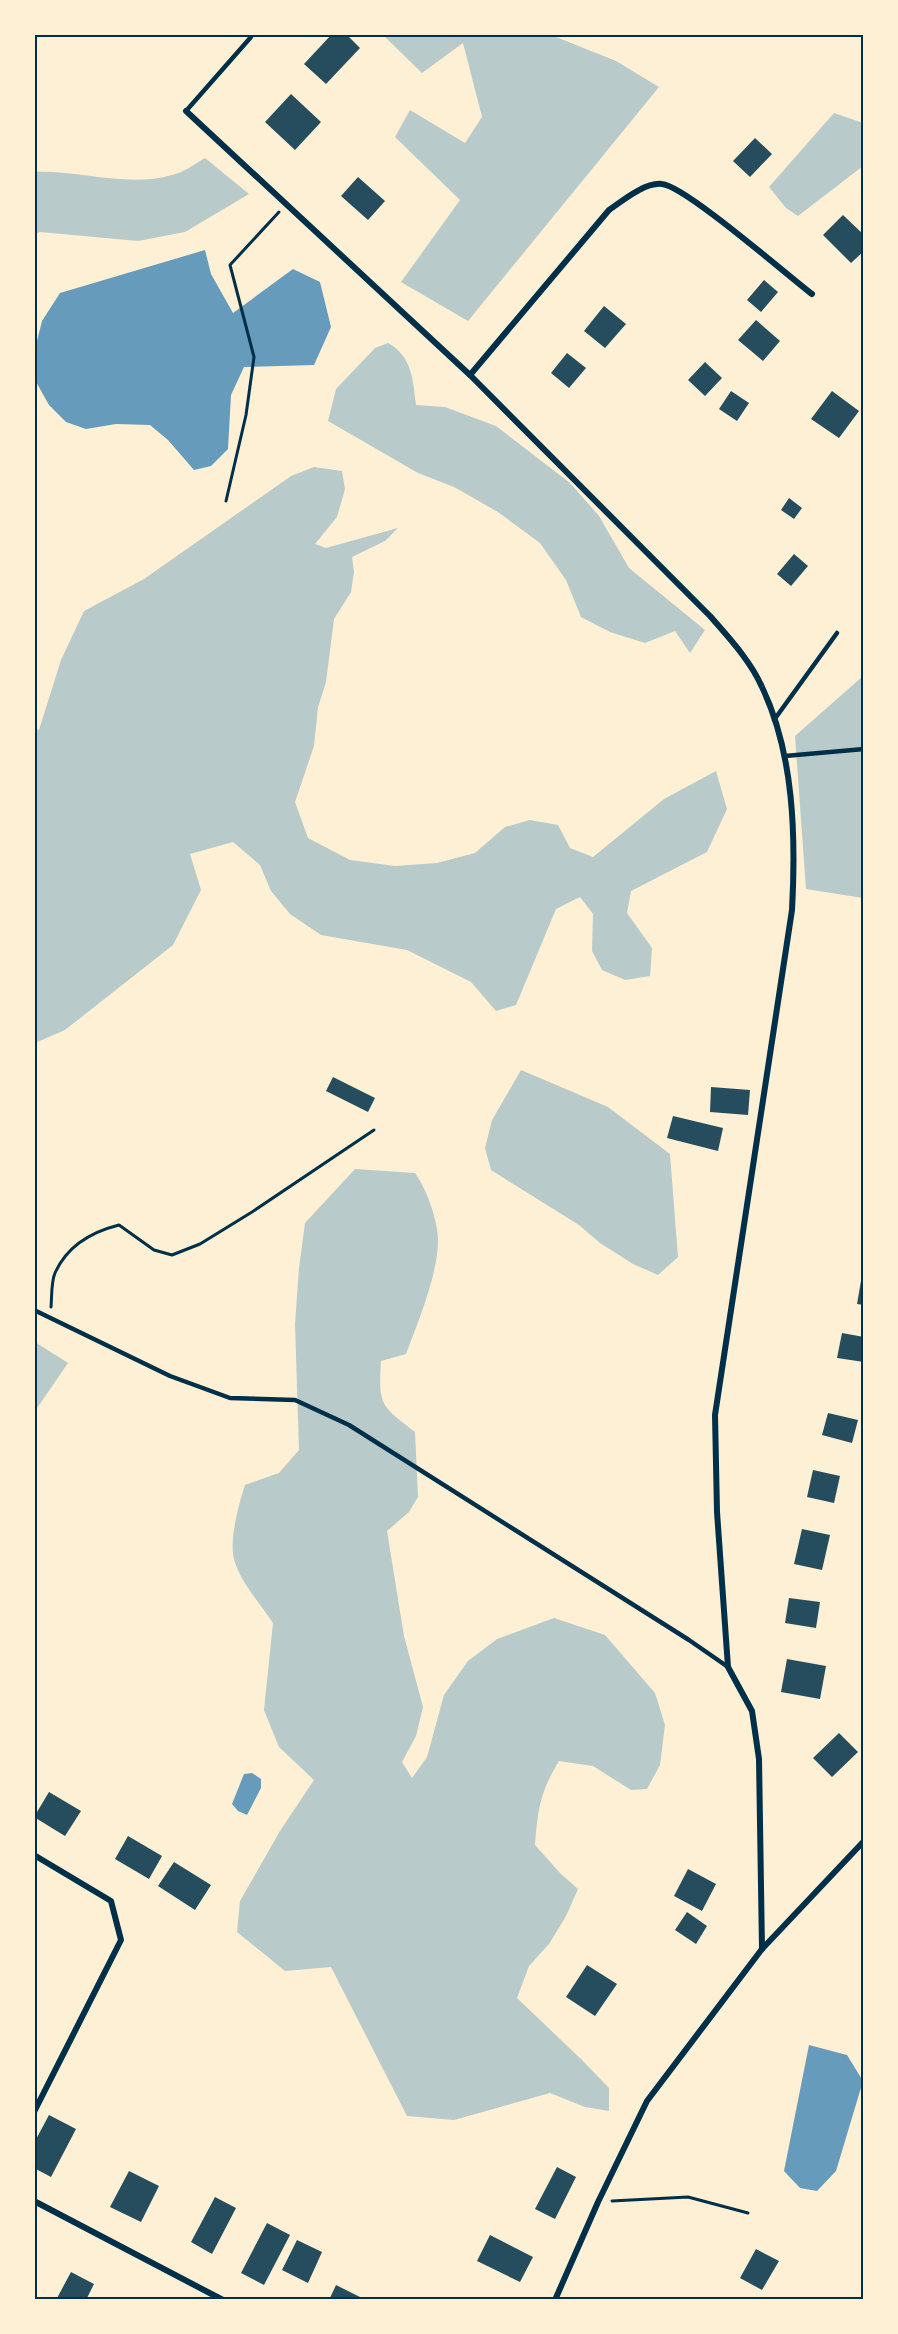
<svg xmlns="http://www.w3.org/2000/svg" width="898" height="2334" font-family="Inter,sans-serif">
<style>
.green{fill:#b9caca}
.water{fill:#669bbc}
.building{fill:#264d5e}
.lines{fill:none;stroke-linecap:round;stroke-linejoin:round}
.path{stroke:#003049;stroke-width:3}
.service{stroke:#003049;stroke-width:4.5}
.minor{stroke:#003049;stroke-width:6}
.neatline{fill:none;stroke:#003049;stroke-width:2}
</style>
<rect width="100%" height="100%" fill="#fdf0d5"/>
<g class="green">
<path d="M383,35H551L616,61L659,87L468,321L401,282L460,200L395,137L410,110L465,143L482,117L463,43L422,73Z"/>
<path d="M834,113L863,123V166L798,216L786,208L769,187Z"/>
<path d="M205,158L249,194L185,232L138,241L40,232L35,234V172C80,170 128,188 172,175C184,172 195,164 205,158Z"/>
<path d="M388,343C412,356 413,380 416,405L445,407L496,426L570,483L599,516L629,568L705,630L690,653L675,631L645,643L610,632L581,617L566,580L540,543L498,512L454,487L418,473L328,421L336,389L375,348Z"/>
<path d="M314,467L342,471L345,489L337,517L315,544L326,548L398,528L385,541L352,557L354,572L351,592L334,619L326,682L318,707L314,746L295,802L308,838L350,860L395,866L437,863L475,853L505,827L530,820L558,825L570,848L593,857L664,799L716,771L727,809L707,852L631,891L627,913L652,948L650,976L625,980L602,970L592,951L593,914L580,897L556,909L516,1005L496,1011L471,982L407,950L321,935L290,914L271,891L260,865L233,842L190,854L201,890L173,945L65,1030L35,1043V729L39,730L61,660L84,611L144,579L291,476Z"/>
<path d="M863,676V898L806,889L795,736Z"/>
<path d="M521,1070L608,1107L670,1154L678,1257L658,1275L633,1264L600,1243L579,1225L491,1170L485,1148L492,1120Z"/>
<path d="M355,1169L415,1173C426,1188 437,1218 438,1238C439,1272 418,1322 406,1354L381,1361C378,1406 381,1405 415,1432L418,1497L409,1512L387,1531L404,1636L423,1707L416,1736L402,1762L412,1778L427,1757L444,1695L468,1661L497,1639L554,1618L605,1635L655,1693L665,1725L660,1765L647,1789L631,1790L593,1766L559,1761C540,1792 538,1809 535,1845L561,1874L578,1889L566,1916L549,1944L529,1966L517,1998L582,2060L609,2088V2111L585,2107L550,2093L454,2120L407,2116L331,1967L285,1971L237,1932L240,1901L280,1831L314,1780L279,1747L264,1710L273,1623C261,1605 239,1580 234,1559C229,1540 239,1503 245,1485L279,1473L299,1450L295,1324L299,1268L305,1223Z"/>
<path d="M35,1342L68,1363L35,1411Z"/>
</g>
<g class="water">
<path d="M205,250L211,274L233,313L293,269L320,282L331,327L314,365L244,367L231,395L228,449L211,466L194,470L168,440L150,425L116,424L86,429L66,422L49,405L35,380V349L42,321L60,293Z"/>
<path d="M252,1773L261,1779V1788L247,1815L238,1811L232,1804L244,1774Z"/>
<path d="M809,2045L847,2055L863,2081L836,2171L817,2191L800,2188L784,2171Z"/>
</g>
<g class="building">
<path d="M332,34H346L360,48L326,84L304,64Z"/>
<path d="M291,94L321,122L295,150L265,122Z"/>
<path d="M755,138L772,154L750,177L733,161Z"/>
<path d="M358,177L385,201L368,220L341,196Z"/>
<path d="M843,215L864,235V251L851,263L823,235Z"/>
<path d="M764,280L778,292L761,312L747,300Z"/>
<path d="M604,306L626,324L605,348L584,331Z"/>
<path d="M756,320L780,341L763,361L738,340Z"/>
<path d="M567,353L586,368L569,388L551,373Z"/>
<path d="M705,362L722,378L705,396L688,380Z"/>
<path d="M731,391L749,403L737,421L719,409Z"/>
<path d="M832,391L859,411L839,438L811,419Z"/>
<path d="M789,498L802,508L794,519L781,510Z"/>
<path d="M794,554L808,566L791,586L777,574Z"/>
<path d="M333,1077L375,1098L368,1112L326,1091Z"/>
<path d="M711,1087L750,1090L748,1115L710,1112Z"/>
<path d="M673,1116L723,1128L718,1151L667,1138Z"/>
<path d="M862,1275H864V1305L857,1304Z"/>
<path d="M842,1333L864,1337V1362L837,1358Z"/>
<path d="M828,1413L858,1420L852,1443L822,1435Z"/>
<path d="M813,1470L840,1476L834,1503L807,1497Z"/>
<path d="M802,1529L830,1535L822,1570L794,1564Z"/>
<path d="M789,1598L820,1602L816,1628L785,1623Z"/>
<path d="M787,1659L826,1666L820,1699L781,1692Z"/>
<path d="M839,1733L858,1752L832,1777L813,1758Z"/>
<path d="M49,1792L81,1811L65,1836L34,1817Z"/>
<path d="M128,1836L162,1856L149,1879L115,1859Z"/>
<path d="M174,1862L211,1885L195,1910L158,1886Z"/>
<path d="M688,1869L716,1884L702,1911L674,1896Z"/>
<path d="M687,1912L707,1926L696,1944L675,1930Z"/>
<path d="M587,1965L617,1984L595,2016L566,1997Z"/>
<path d="M49,2115L76,2129L51,2177L34,2168V2143Z"/>
<path d="M557,2167L576,2177L555,2219L535,2209Z"/>
<path d="M129,2171L159,2186L141,2222L110,2207Z"/>
<path d="M215,2197L236,2208L212,2254L191,2242Z"/>
<path d="M267,2223L290,2235L264,2285L241,2273Z"/>
<path d="M490,2235L533,2257L520,2282L477,2261Z"/>
<path d="M297,2240L322,2252L308,2283L282,2270Z"/>
<path d="M756,2249L779,2261L762,2290L740,2278Z"/>
<path d="M71,2272L94,2284L86,2300H56Z"/>
<path d="M336,2285L360,2297L359,2300H329Z"/>
</g>
<g class="lines">
<g class="path">
<path d="M226,501L246,415L254,357L230,265L279,212"/>
<path d="M51,1307C52,1296 51,1282 55,1273C67,1246 91,1232 119,1225L154,1250L172,1255L200,1244L252,1212L374,1130"/>
<path d="M612,2201L688,2197L748,2213"/>
</g>
<g class="service">
<path d="M186,111L251,37"/>
<path d="M774,720L837,633"/>
<path d="M785,756L864,749"/>
<path d="M34,1310L170,1376L230,1398L295,1400L349,1425L689,1640L728,1667"/>
</g>
<g class="minor">
<path d="M186,111L470,375L710,616C729,638 750,660 762,687C794,754 796,836 792,910L715,1415L717,1512L728,1667L752,1711L759,1759L762,1949"/>
<path d="M470,375L609,210C622,201 645,182 662,184C685,186 787,275 812,294"/>
<path d="M34,1855L111,1901L121,1940L34,2112"/>
<path d="M34,2201L223,2300"/>
<path d="M555,2300L598,2202L647,2101L762,1949L864,1841"/>
</g>
</g>
<rect width="898" height="2334" fill="none" stroke="#fdf0d5" stroke-width="72"/>
<rect x="36" y="36" width="826" height="2262" class="neatline"/>
</svg>
